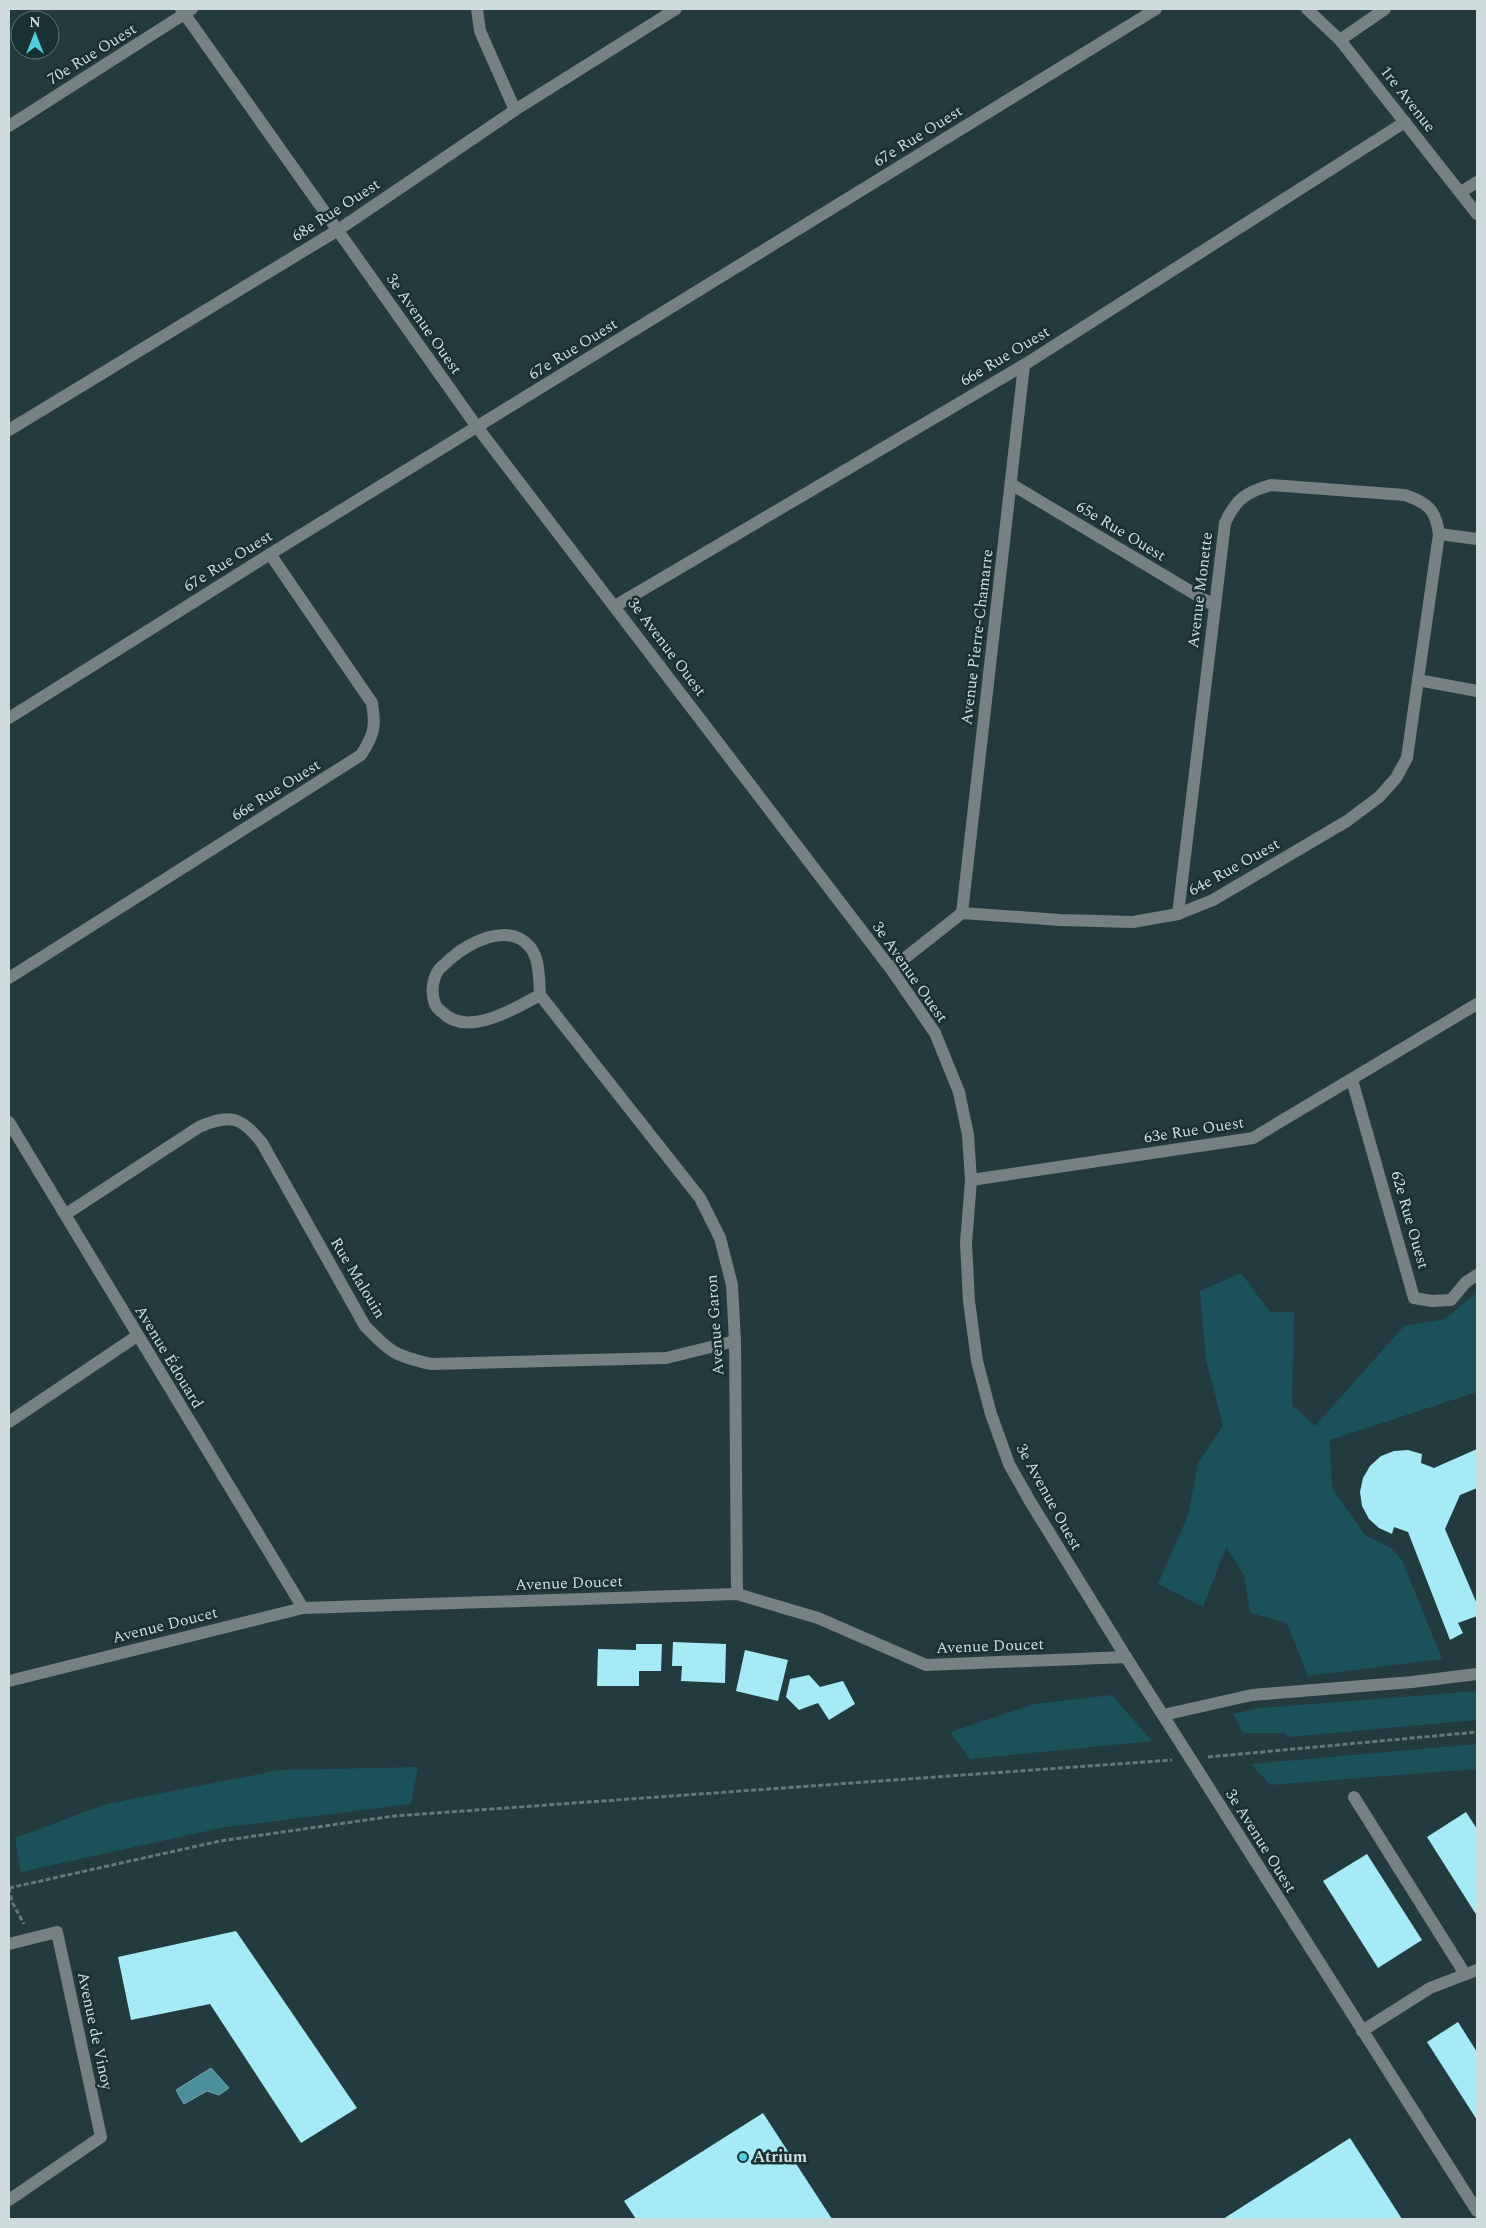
<svg xmlns="http://www.w3.org/2000/svg" width="1486" height="2228" font-family="Spectral,serif">
<style>
.green{fill:#1b5158}
.water{fill:#4a8f99;stroke:#72a6ae}
.building{fill:#a4ebf6}
.lines{fill:none;stroke-linecap:round;stroke-linejoin:round}
.path{stroke:#64787b;stroke-width:3;stroke-dasharray:5 2.5;stroke-linecap:butt}
.minor{stroke:#758182;stroke-width:12}
.poi-dot{fill:#53cbdb;stroke:#193034;stroke-width:2}
.labels{text-anchor:middle;dominant-baseline:central;stroke-width:5;stroke-linejoin:round;paint-order:stroke}
.street-label{font-size:16px;fill:#cedcde;stroke:#193034}
.poi-label{font-size:16px;font-weight:bold;fill:#cedcde;stroke:#193034;text-anchor:start}
</style>
<rect width="100%" height="100%" fill="#233a3e"/>
<g class="green">
<path d="M1241,1273L1270,1312H1294L1292,1405L1315,1426L1404,1326L1445,1319L1477,1292V1392L1330,1440L1332,1488L1365,1535L1391,1548L1402,1560L1442,1659L1308,1676L1287,1623L1250,1613L1244,1575L1226,1547L1203,1607L1158,1584L1188,1515L1198,1463L1223,1426L1206,1360L1200,1291Z"/>
<path d="M1477,1691V1720L1289,1737L1284,1733H1243L1233,1714L1259,1708Z"/>
<path d="M1112,1695L1152,1741L970,1759L950,1732L1034,1704Z"/>
<path d="M1477,1744V1769L1270,1785L1251,1764Z"/>
<path d="M418,1767L411,1804L221,1828L21,1872L15,1838L106,1804L280,1770Z"/>
</g>
<path class="water" d="M211,2068L229,2088L219,2095L207,2091L184,2104L176,2090Z"/>
<g class="building">
<path d="M1477,1449V1488L1460,1495L1445,1529L1477,1604V1616L1458,1623L1463,1633L1450,1640L1408,1532L1394,1527L1392,1534L1379,1528L1369,1519L1362,1506L1360,1492L1363,1478L1370,1466L1381,1456L1394,1451L1408,1450L1422,1454L1421,1463L1434,1468Z"/>
<path d="M673,1642L726,1644L725,1683L681,1681L682,1666H672Z"/>
<path d="M636,1644H662L661,1671H639V1686H597L598,1649L636,1650Z"/>
<path d="M745,1650L788,1660L778,1701L736,1691Z"/>
<path d="M809,1675L820,1687L843,1681L855,1704L829,1720L818,1703L799,1710L786,1697L790,1679Z"/>
<path d="M1466,1812L1477,1829V1916L1427,1837Z"/>
<path d="M1367,1854L1422,1940L1378,1968L1323,1881Z"/>
<path d="M236,1931L357,2108L301,2143L210,2004L131,2020L118,1957Z"/>
<path d="M1458,2022L1477,2052V2120L1427,2042Z"/>
<path d="M763,2113L832,2219H636L624,2201Z"/>
<path d="M1350,2138L1402,2219H1223Z"/>
</g>
<g class="lines">
<g class="path">
<path d="M1208,1757L1477,1732"/>
<path d="M9,1888L220,1841L394,1816L1172,1760"/>
<path d="M9,1888L12,1902L24,1924"/>
</g>
<g class="minor">
<path d="M181,9L477,427L891,969L935,1033L959,1092L968,1135L971,1180L966,1243L969,1301L977,1361L991,1414L1009,1464L1031,1503L1126,1657L1477,2211"/>
<path d="M477,9L480,31L515,110"/>
<path d="M1307,9L1340,40L1477,214"/>
<path d="M1340,40L1385,9"/>
<path d="M9,126L192,9"/>
<path d="M1461,192L1477,182"/>
<path d="M9,430L338,230L515,110L676,9"/>
<path d="M1011,484L1215,606"/>
<path d="M1439,534L1477,539"/>
<path d="M615,606L1024,365L1405,122"/>
<path d="M9,718L270,554L1156,9"/>
<path d="M962,913L1024,365"/>
<path d="M1178,914L1225,523C1236,499 1246,492 1271,485L1405,495C1428,503 1436,510 1439,534L1418,680"/>
<path d="M891,969L962,913L1060,920L1133,922L1178,914L1213,900L1347,821L1379,797L1396,778L1407,758L1418,680L1477,691"/>
<path d="M9,978L361,755C374,735 376,727 372,703L270,554"/>
<path d="M540,995C514,1009 467,1038 442,1012C439,1010 436,1007 435,1004C431,994 432,980 438,971C440,967 446,964 449,960C468,943 508,921 530,947C540,959 539,981 540,995L700,1198L720,1238L732,1285L735,1341L737,1594"/>
<path d="M1352,1080L1414,1298L1432,1301L1451,1300L1466,1282L1477,1275"/>
<path d="M9,1122L303,1608"/>
<path d="M971,1180L1253,1138L1477,1004"/>
<path d="M66,1214L199,1127C230,1114 241,1116 262,1143L365,1326C390,1352 395,1356 431,1364L666,1358L735,1341"/>
<path d="M9,1422L137,1336"/>
<path d="M9,1681L303,1608L737,1594L818,1618L926,1665L1126,1657"/>
<path d="M1163,1715L1252,1695L1412,1682L1477,1674"/>
<path d="M1354,1797L1465,1974"/>
<path d="M9,1944L57,1932L101,2137L9,2200"/>
<path d="M1362,2031L1430,1988L1477,1970"/>
</g>
</g>
<circle class="poi-dot" cx="743" cy="2157" r="5"/>
<g class="labels">
<g class="street-label">
<text transform="translate(92 54) rotate(-32)">70e Rue Ouest</text>
<text transform="translate(1408 99) rotate(52)">1re Avenue</text>
<text transform="translate(918 136) rotate(-32)">67e Rue Ouest</text>
<text transform="translate(336 210) rotate(-33)">68e Rue Ouest</text>
<text transform="translate(424 324) rotate(55)">3e Avenue Ouest</text>
<text transform="translate(573 349) rotate(-32)">67e Rue Ouest</text>
<text transform="translate(1005 356) rotate(-31)">66e Rue Ouest</text>
<text transform="translate(1121 531) rotate(31)">65e Rue Ouest</text>
<text transform="translate(228 561) rotate(-32)">67e Rue Ouest</text>
<text transform="translate(1200 590) rotate(-83)">Avenue Monette</text>
<text transform="translate(977 637) rotate(-83)">Avenue Pierre-Chamarre</text>
<text transform="translate(667 647) rotate(53)">3e Avenue Ouest</text>
<text transform="translate(276 790) rotate(-32)">66e Rue Ouest</text>
<text transform="translate(1234 867) rotate(-29)">64e Rue Ouest</text>
<text transform="translate(910 972) rotate(55)">3e Avenue Ouest</text>
<text transform="translate(1194 1130) rotate(-9)">63e Rue Ouest</text>
<text transform="translate(1410 1220) rotate(74)">62e Rue Ouest</text>
<text transform="translate(358 1278) rotate(59)">Rue Malouin</text>
<text transform="translate(715 1325) rotate(-94)">Avenue Garon</text>
<text transform="translate(169 1357) rotate(59)">Avenue Édouard</text>
<text transform="translate(1049 1497) rotate(61)">3e Avenue Ouest</text>
<text transform="translate(569 1583) rotate(-2)">Avenue Doucet</text>
<text transform="translate(165 1625) rotate(-14)">Avenue Doucet</text>
<text transform="translate(990 1646) rotate(-2)">Avenue Doucet</text>
<text transform="translate(1261 1841) rotate(58)">3e Avenue Ouest</text>
<text transform="translate(95 2031) rotate(78)">Avenue de Vinoy</text>
</g>
<g class="poi-label">
<text x="753" y="2157">Atrium</text>
</g>
</g>
<rect width="1486" height="2228" fill="none" stroke="#cedcde" stroke-width="20"/>
<g transform="translate(35 35)"><circle r="24" fill="#193034" stroke="#617578"/>
<path d="M0-4L9 19L0 12L-9 19Z" fill="#53cbdb"/>
<text y="-8" font-size="14" font-weight="bold" text-anchor="middle" fill="#cedcde">N</text>
</g>
</svg>
